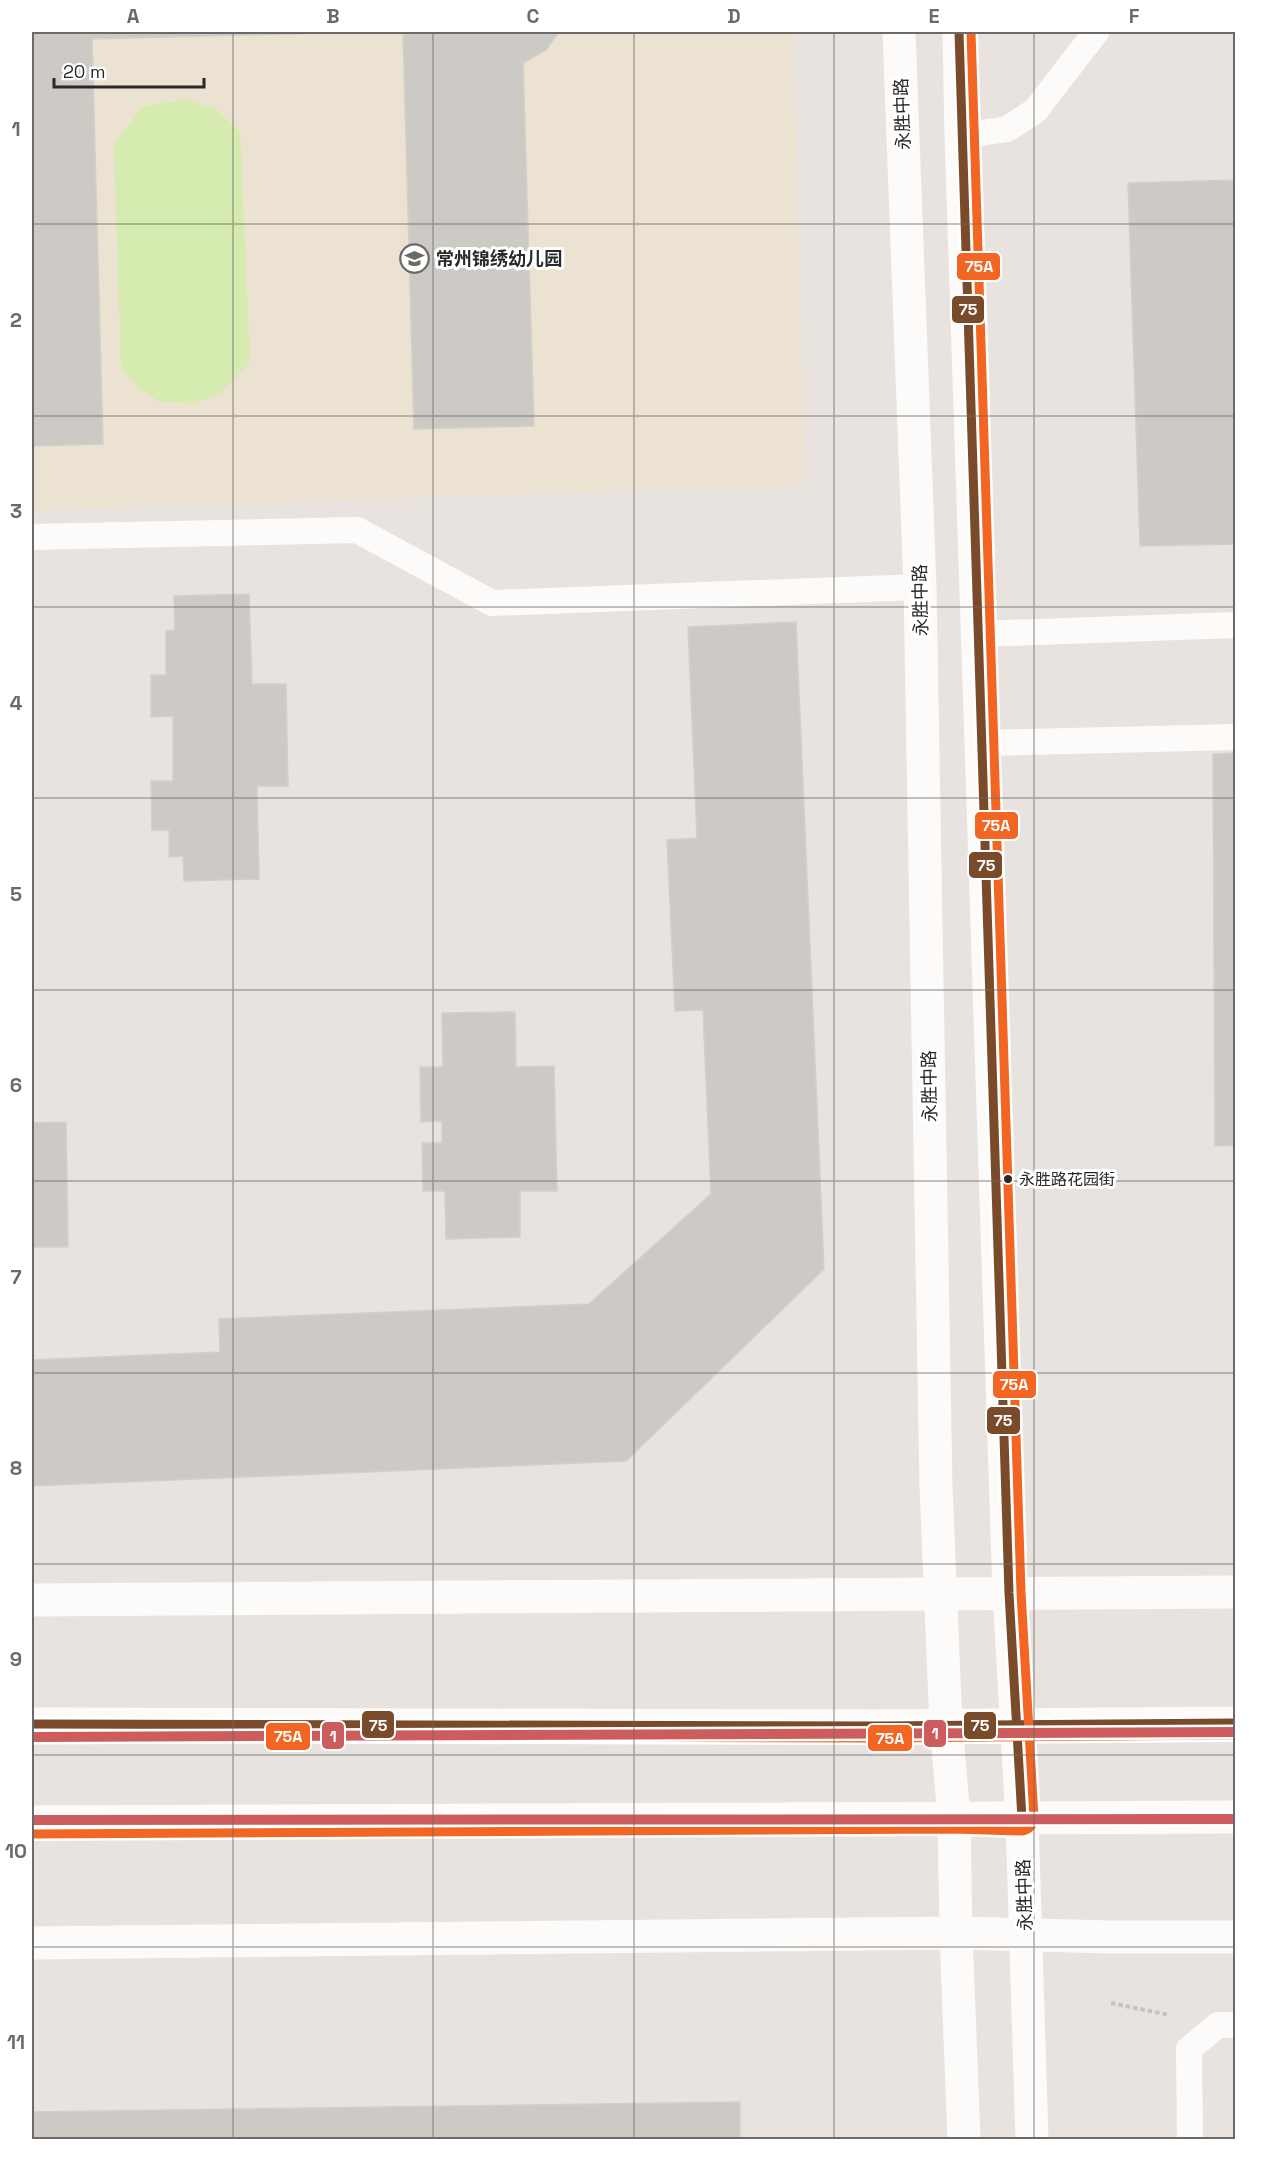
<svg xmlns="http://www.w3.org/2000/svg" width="1267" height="2171" font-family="'Space Grotesk','Noto Sans SC',sans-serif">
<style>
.education{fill:#ece2d1}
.pitch{fill:#d5ebb0}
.building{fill:#cdc9c5;stroke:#d3cfca;stroke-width:1.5}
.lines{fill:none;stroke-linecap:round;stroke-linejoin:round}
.path{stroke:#c4c4c3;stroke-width:4;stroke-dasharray:4.5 3;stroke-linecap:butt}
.lane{stroke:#fcfbfa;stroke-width:26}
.secondary{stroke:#fcfbfa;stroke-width:33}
.bus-1-casing{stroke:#fff;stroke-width:14}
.bus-2-casing{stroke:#fff;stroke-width:14}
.bus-1{stroke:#7a4b2a;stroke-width:9}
.bus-2{stroke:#f26522;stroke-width:9}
.metro-1-casing{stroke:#fff;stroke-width:15}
.metro-1{stroke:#cd5c5c;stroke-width:10}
.grid{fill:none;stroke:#6c6a68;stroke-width:1.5;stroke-opacity:0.55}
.bus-dot{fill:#292929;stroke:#fff;stroke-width:2}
.labels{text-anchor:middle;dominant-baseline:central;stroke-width:6;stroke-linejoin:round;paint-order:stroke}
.bus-label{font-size:16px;fill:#292929;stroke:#fff;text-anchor:start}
.street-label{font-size:18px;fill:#292929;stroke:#fff}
.poi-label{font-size:18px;font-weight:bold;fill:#292929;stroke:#fff;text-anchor:start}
.line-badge{stroke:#fff;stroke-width:2}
.badge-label{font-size:16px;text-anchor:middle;font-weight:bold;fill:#fff}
.neatline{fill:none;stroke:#6c6a68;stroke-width:2}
.grid-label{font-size:20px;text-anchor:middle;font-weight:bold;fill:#6c6a68}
</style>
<rect width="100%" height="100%" fill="#e8e3de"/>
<path class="education" d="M32,32H793L805,485L32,510Z"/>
<path class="pitch" d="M185,99L216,109L240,132L250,362L220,393L195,403L160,402L136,386L121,366L114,145L142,107Z"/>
<g class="building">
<path d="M32,32H370L92,39L103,444L32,446Z"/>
<path d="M403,32H559L546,50L523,63L534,426L414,429Z"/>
<path d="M1236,180V247H1234L1236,544L1140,546L1128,183Z"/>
<path d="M249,594L252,684H286L288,786H257L259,879L184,881L183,856L169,857V830H152L151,781H173V716L151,717V675H166V631L175,630L174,596Z"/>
<path d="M796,622L824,1269L626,1461L32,1486V1360L220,1352L219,1319L589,1304L711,1194L703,1010L675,1011L667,840L697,838L688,627Z"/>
<path d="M1236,753V1145L1215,1146L1213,754Z"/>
<path d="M515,1012L516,1067L554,1066L557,1191H520V1237L446,1239L445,1191H423L422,1143H442V1121L421,1122L420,1067H443L442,1013Z"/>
<path d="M66,1122L68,1247H32V1294V1123Z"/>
<path d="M740,2102V2140H32V2112Z"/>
</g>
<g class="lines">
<path class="path" d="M1111,2003L1169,2015"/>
<g class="lane">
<path d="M961,136L1007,129L1035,111L1096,32"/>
<path d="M32,537L357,530L492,603L920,587"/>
<path d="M978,634L1236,625"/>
<path d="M982,743L1236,737"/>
<path d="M1190,2140L1189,2049L1218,2025H1236"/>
</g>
<g class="secondary">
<path d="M899,32L920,587L936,1487L946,1725L954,1817L956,1933L964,2140"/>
<path d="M959,32L961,136L1009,1593L1022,1819L1032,2140"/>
<path d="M32,1600L1236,1592"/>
<path d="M32,1724L880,1726L1236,1723"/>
<path d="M32,1822L1236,1817"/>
<path d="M32,1943L956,1933L1110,1937H1236"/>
</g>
<defs>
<g id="bus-1">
<path d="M32,1724L880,1726L1236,1723"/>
<path d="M32,1822L954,1817L1022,1819L1009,1593L959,32"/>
</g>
<g id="bus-2">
<path d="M32,1736L880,1738L1236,1735"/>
<path d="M32,1834L954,1829L1022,1831C1029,1830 1033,1826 1034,1818L1021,1592L971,32"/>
</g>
</defs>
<use href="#bus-1" class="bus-1-casing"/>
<use href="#bus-2" class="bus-2-casing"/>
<use href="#bus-1" class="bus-1"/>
<use href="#bus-2" class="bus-2"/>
<defs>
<g id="metro-1">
<path d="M32,1737L1236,1732"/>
<path d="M32,1820L1236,1819"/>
</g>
</defs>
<use href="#metro-1" class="metro-1-casing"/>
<use href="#metro-1" class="metro-1"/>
</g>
<path class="grid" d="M233,32V2140M433,32V2140M634,32V2140M834,32V2140M1034,32V2140M32,224H1236M32,416H1236M32,607H1236M32,798H1236M32,990H1236M32,1181H1236M32,1373H1236M32,1564H1236M32,1755H1236M32,1947H1236"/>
<defs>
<symbol id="school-ring" viewBox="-11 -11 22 22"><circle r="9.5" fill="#fff" stroke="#6c6a68" stroke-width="1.5"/><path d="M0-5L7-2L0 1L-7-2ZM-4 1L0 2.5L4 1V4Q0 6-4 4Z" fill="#6c6a68"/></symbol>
</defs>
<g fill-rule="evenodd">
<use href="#school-ring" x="398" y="242" width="33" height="33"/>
</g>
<circle class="bus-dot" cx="1008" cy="1179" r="5"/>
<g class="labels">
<g class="bus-label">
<text x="1019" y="1179">永胜路花园街</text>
</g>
<g class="street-label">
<text transform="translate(902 114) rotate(-92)">永胜中路</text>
<text transform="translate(920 600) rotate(-91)">永胜中路</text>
<text transform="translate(929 1086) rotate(-91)">永胜中路</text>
<text transform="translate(1024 1895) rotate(-92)">永胜中路</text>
</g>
<g class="poi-label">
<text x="436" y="258">常州锦绣幼儿园</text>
</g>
</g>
<g class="line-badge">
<rect x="956" y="252" width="45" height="29" rx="6" fill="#f26522"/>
<rect x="951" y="295" width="34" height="29" rx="6" fill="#7a4b2a"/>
<rect x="974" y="811" width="45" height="29" rx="6" fill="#f26522"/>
<rect x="968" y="851" width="35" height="28" rx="6" fill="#7a4b2a"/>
<rect x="992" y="1370" width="45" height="29" rx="6" fill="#f26522"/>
<rect x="986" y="1406" width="35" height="29" rx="6" fill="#7a4b2a"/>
<rect x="361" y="1710" width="34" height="29" rx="6" fill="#7a4b2a"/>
<rect x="963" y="1711" width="34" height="29" rx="6" fill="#7a4b2a"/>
<rect x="923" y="1719" width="24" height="29" rx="6" fill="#cd5c5c"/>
<rect x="321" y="1721" width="24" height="29" rx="6" fill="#cd5c5c"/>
<rect x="265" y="1722" width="46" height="29" rx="6" fill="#f26522"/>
<rect x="867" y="1724" width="46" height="28" rx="6" fill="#f26522"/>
</g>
<g class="badge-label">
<text x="979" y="272">75A</text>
<text x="968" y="315">75</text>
<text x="996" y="831">75A</text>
<text x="986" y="871">75</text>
<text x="1014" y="1390">75A</text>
<text x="1003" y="1426">75</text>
<text x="378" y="1731">75</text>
<text x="980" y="1731">75</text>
<text x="935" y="1739">1</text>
<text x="333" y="1742">1</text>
<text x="288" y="1742">75A</text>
<text x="890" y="1744">75A</text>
</g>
<rect width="1267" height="2171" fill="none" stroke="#ffffff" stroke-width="66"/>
<path d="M54 78v9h150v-9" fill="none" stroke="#292929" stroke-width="3"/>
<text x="63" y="78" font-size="18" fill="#292929" stroke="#ffffff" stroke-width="4.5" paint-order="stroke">20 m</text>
<rect x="33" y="33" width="1201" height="2105" class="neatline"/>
<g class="grid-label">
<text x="133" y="23">A</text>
<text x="333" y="23">B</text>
<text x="533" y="23">C</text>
<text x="734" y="23">D</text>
<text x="934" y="23">E</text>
<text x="1134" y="23">F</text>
<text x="16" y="136">1</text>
<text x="16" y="327">2</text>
<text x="16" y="518">3</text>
<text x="16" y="710">4</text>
<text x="16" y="901">5</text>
<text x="16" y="1092">6</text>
<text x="16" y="1284">7</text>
<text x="16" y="1475">8</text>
<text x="16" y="1666">9</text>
<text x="16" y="1858">10</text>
<text x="16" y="2049">11</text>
</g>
</svg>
